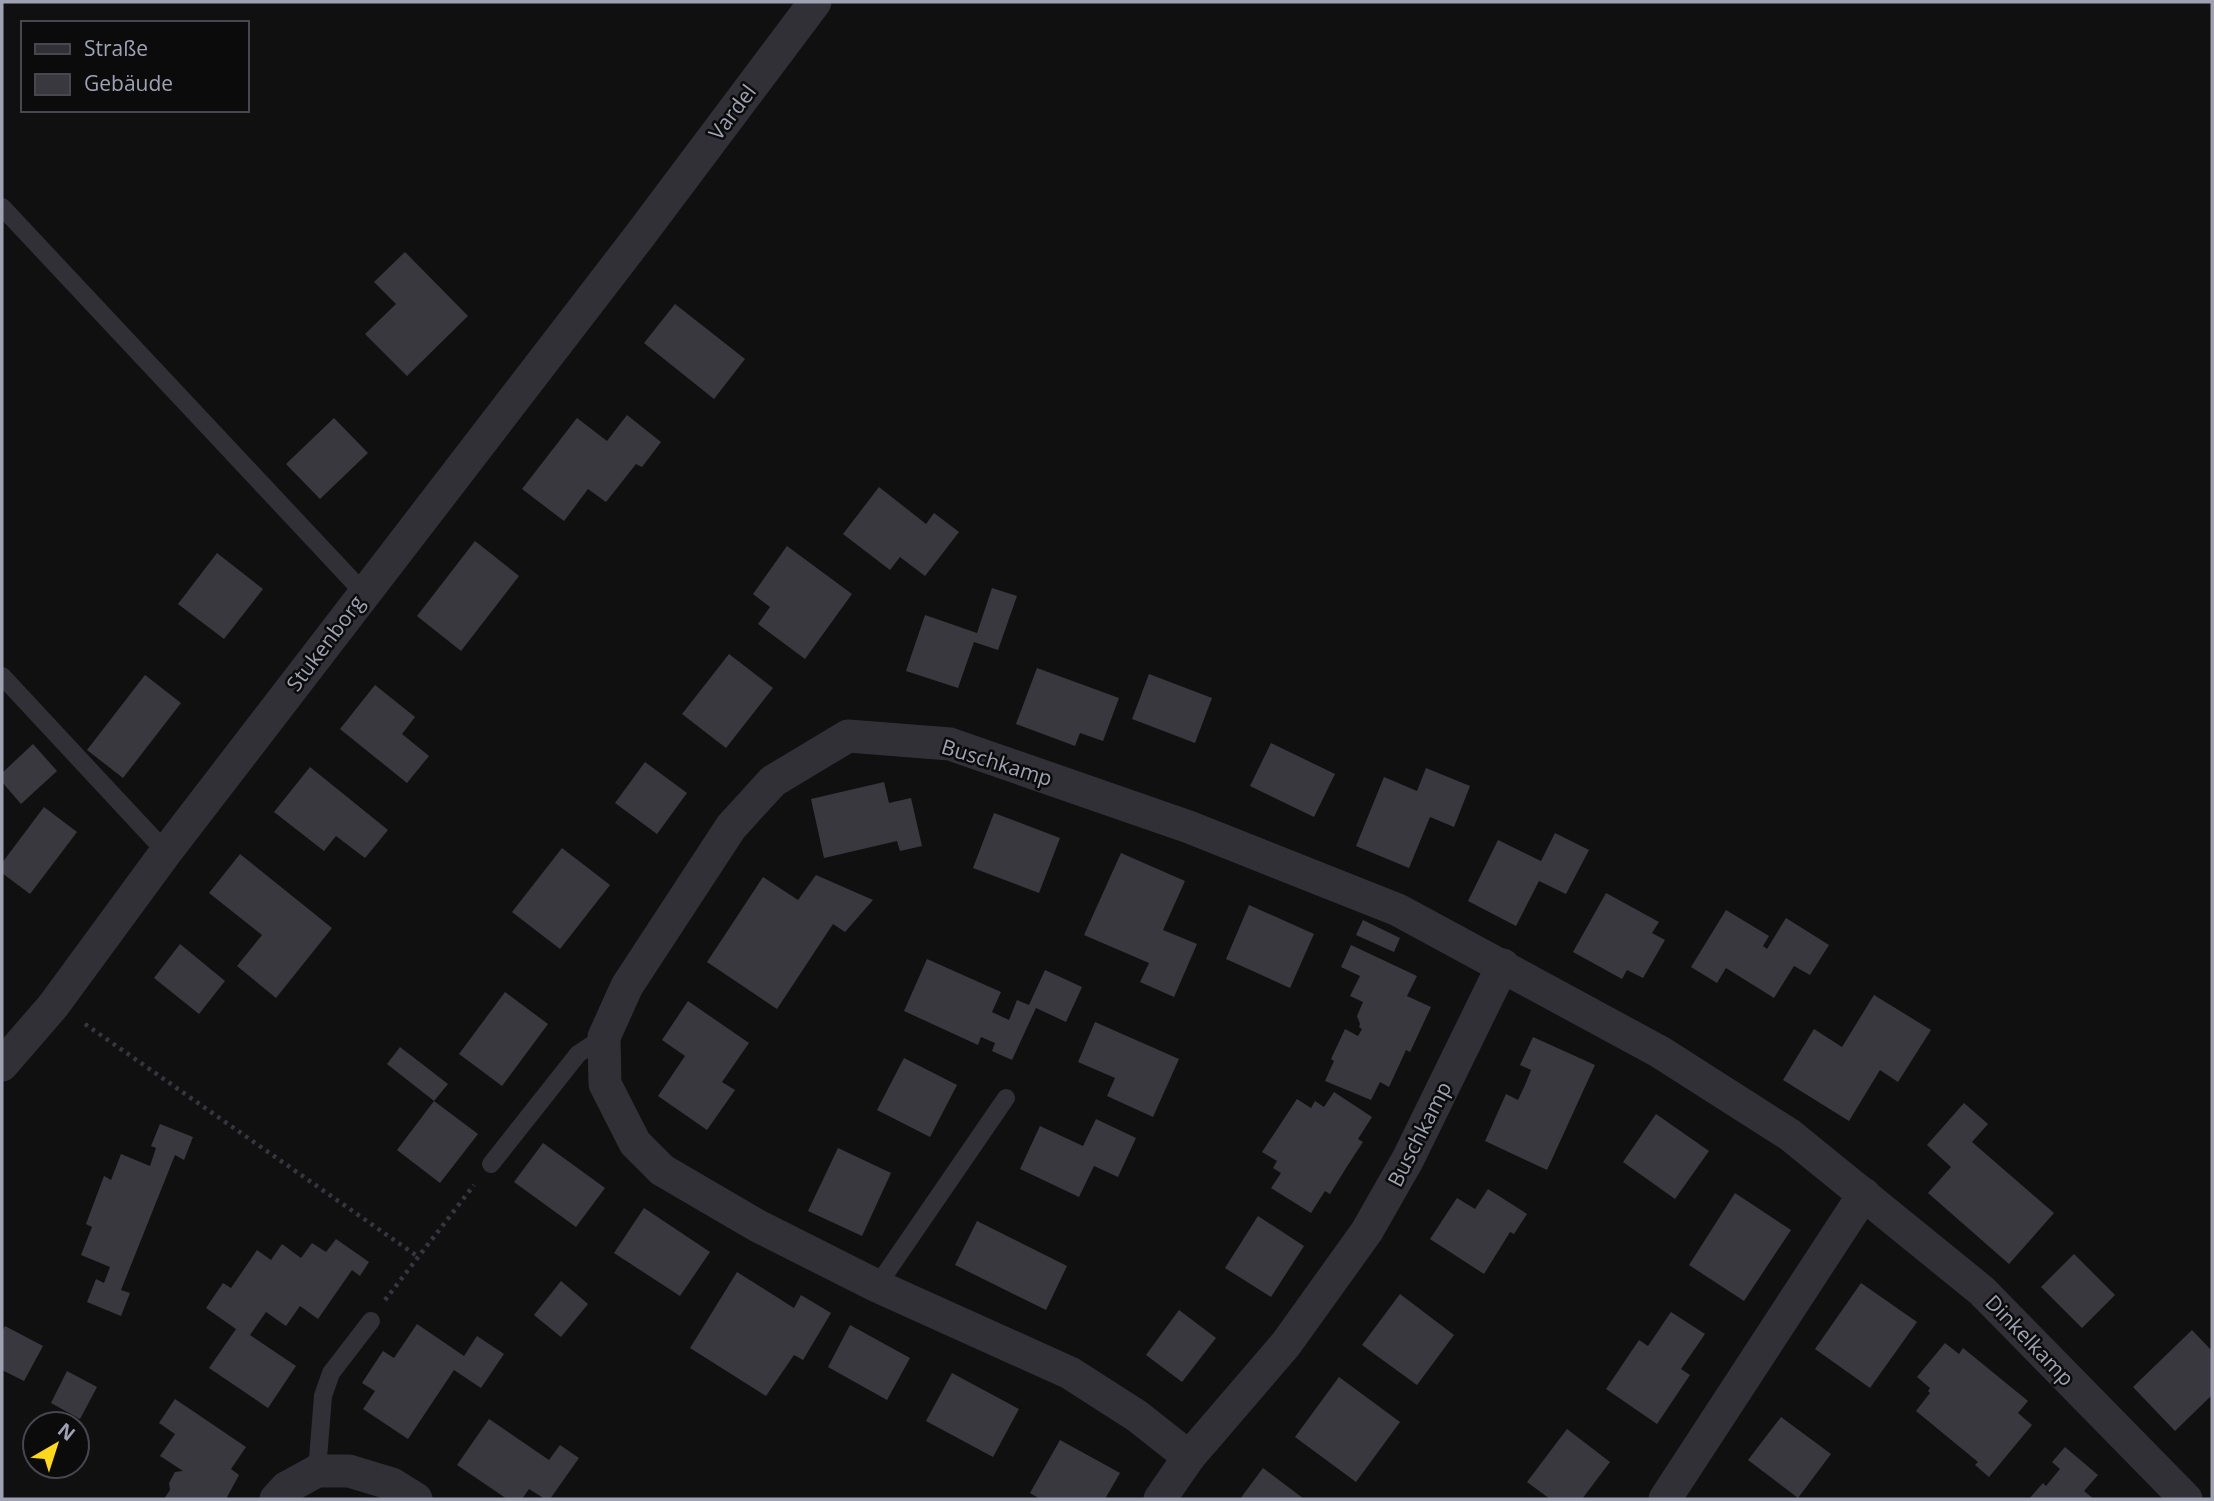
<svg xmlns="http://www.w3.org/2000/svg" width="2214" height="1501" font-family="'Open Sans',sans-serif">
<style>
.building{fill:#39383e}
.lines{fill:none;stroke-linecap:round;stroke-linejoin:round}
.path{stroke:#36373e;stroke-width:4.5;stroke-dasharray:3.5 5;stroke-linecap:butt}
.lane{stroke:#303036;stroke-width:18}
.street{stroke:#303036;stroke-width:33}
.labels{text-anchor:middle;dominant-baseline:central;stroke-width:5;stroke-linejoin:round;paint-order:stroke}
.street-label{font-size:21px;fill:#9fa2b3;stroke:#0b0b0c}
</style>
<rect width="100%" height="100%" fill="#101011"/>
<g class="building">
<path d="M405,252L468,316L407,376L365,334L396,304L374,282Z"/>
<path d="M675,304L745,359L714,399L644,343Z"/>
<path d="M627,415L661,442L642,467L636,464L606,502L588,489L564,521L522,489L577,418L607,441Z"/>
<path d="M334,418L368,453L320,499L286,464Z"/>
<path d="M879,487L926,524L934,513L959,532L925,576L900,557L890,570L843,534Z"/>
<path d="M475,541L519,576L461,651L417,616Z"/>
<path d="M787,546L852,594L805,659L758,624L770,607L753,594Z"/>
<path d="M217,553L263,589L224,639L178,604Z"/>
<path d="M992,588L1017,596L998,650L974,642L958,688L906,671L925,615L977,633Z"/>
<path d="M729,654L773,688L726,748L682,714Z"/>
<path d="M1037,668L1119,698L1103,741L1080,733L1075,746L1016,724Z"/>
<path d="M1149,674L1212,698L1195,743L1132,719Z"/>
<path d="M145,675L181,703L123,778L87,750Z"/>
<path d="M375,685L415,717L402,734L429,756L407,783L340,729Z"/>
<path d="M1271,743L1335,774L1314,817L1250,786Z"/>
<path d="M33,744L57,771L21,804L2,782V773Z"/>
<path d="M645,762L687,793L657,834L615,803Z"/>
<path d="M310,767L388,830L365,858L336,836L324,851L274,812Z"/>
<path d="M1426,768L1470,786L1454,827L1430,817L1409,868L1356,846L1384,777L1417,791Z"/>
<path d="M884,782L889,803L911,798L922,846L900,851L897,841L824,858L811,799Z"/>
<path d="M44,807L77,832L30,894L2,873V863Z"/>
<path d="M994,813L1060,838L1039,893L973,868Z"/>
<path d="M1555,833L1589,850L1566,894L1539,881L1516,926L1468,901L1498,840L1541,861Z"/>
<path d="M562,848L610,885L560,949L512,912Z"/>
<path d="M1121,853L1185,881L1163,930L1197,944L1174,997L1140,982L1149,963L1084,935Z"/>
<path d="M240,854L332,928L276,998L237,966L262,935L209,893Z"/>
<path d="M816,875L873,900L845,932L833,924L777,1009L707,962L763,877L798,900Z"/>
<path d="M1606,893L1659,922L1652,933L1665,940L1643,978L1627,970L1622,979L1573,952Z"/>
<path d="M1249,905L1314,934L1290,988L1226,959Z"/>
<path d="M1726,910L1769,936L1763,946L1767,949L1786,918L1829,945L1810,975L1794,966L1774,998L1726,968L1717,983L1691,967Z"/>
<path d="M1363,920L1400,938L1394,952L1356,935Z"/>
<path d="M180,944L225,981L199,1014L154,978Z"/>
<path d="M1351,945L1417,976L1407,996L1431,1007L1410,1052L1406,1050L1389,1087L1380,1082L1371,1100L1325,1081L1334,1061L1331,1059L1345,1029L1358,1036L1362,1029L1359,1027L1360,1024L1357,1016L1363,1002L1350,996L1360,976L1341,967Z"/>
<path d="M927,959L1001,992L992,1012L1009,1020L1017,1000L1029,1005L1045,970L1082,987L1066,1022L1036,1008L1012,1060L992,1051L995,1043L981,1037L978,1045L904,1011Z"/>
<path d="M505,992L548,1024L502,1086L459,1054Z"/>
<path d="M1874,995L1931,1030L1898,1082L1880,1070L1849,1121L1783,1080L1814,1029L1842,1047Z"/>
<path d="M688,1001L749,1043L722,1082L735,1090L707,1130L658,1096L685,1056L662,1040Z"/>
<path d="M1095,1022L1179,1059L1153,1117L1107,1096L1115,1078L1078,1062Z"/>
<path d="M1533,1037L1595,1065L1547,1170L1485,1141L1506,1094L1518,1100L1525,1085L1531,1070L1520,1065Z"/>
<path d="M400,1047L448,1084L434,1101L387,1064Z"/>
<path d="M904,1058L957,1085L930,1137L877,1110Z"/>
<path d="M1334,1092L1372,1117L1358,1139L1363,1142L1346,1168L1330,1194L1325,1191L1311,1213L1271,1188L1281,1173L1273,1168L1277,1161L1262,1152L1297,1099L1311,1108L1315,1101L1324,1107Z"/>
<path d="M434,1101L478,1134L440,1183L397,1150Z"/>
<path d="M1964,1103L1988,1124L1972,1142L2054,1213L2009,1264L1928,1193L1951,1167L1927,1145Z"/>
<path d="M1656,1114L1709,1151L1675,1199L1623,1162Z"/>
<path d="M1096,1119L1136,1138L1118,1177L1094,1166L1079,1197L1020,1169L1040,1126L1083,1146Z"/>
<path d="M160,1124L193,1137L184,1160L175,1155L121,1290L130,1293L121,1316L87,1302L96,1279L104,1283L110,1267L81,1255L92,1227L86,1224L104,1176L111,1180L121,1154L150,1166L156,1148L151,1146Z"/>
<path d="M543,1143L605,1188L576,1227L514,1182Z"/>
<path d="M838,1148L891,1173L862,1236L808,1211Z"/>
<path d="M1488,1189L1527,1214L1514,1234L1510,1232L1484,1274L1430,1239L1457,1198L1475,1209Z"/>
<path d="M1735,1193L1791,1230L1744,1301L1689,1265Z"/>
<path d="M644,1208L710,1252L680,1296L614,1253Z"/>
<path d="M1258,1216L1304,1246L1271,1297L1225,1268Z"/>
<path d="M977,1221L1067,1266L1046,1310L955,1265Z"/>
<path d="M336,1239L369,1262L360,1276L352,1270L318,1319L300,1306L286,1326L266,1312L250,1335L296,1366L268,1408L209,1368L236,1329L206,1308L223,1283L231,1288L257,1250L271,1260L282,1244L301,1258L312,1243L326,1252Z"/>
<path d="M2074,1254L2115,1295L2082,1328L2041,1287Z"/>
<path d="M737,1272L794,1308L801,1295L831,1313L803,1360L794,1355L766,1396L690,1348Z"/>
<path d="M561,1281L588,1304L561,1337L534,1315Z"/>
<path d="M1861,1283L1917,1322L1870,1388L1815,1349Z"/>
<path d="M1400,1294L1454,1335L1417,1385L1362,1345Z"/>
<path d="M1179,1310L1216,1338L1182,1382L1146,1355Z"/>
<path d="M1671,1312L1705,1334L1681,1369L1690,1375L1657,1424L1606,1389L1639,1340L1648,1346Z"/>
<path d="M417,1324L464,1356L477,1336L504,1354L481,1388L454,1370L408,1439L363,1409L375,1391L362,1383L383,1351L394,1358Z"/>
<path d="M850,1325L910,1358L887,1400L828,1367Z"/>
<path d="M5,1326L43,1346L24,1381L2,1370V1332Z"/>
<path d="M2192,1330L2212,1351V1395L2175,1431L2133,1387Z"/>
<path d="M1945,1343L1959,1354L1963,1348L2028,1401L2018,1413L2032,1425L1989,1477L1975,1465L1978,1462L1916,1411L1930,1393L1928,1391L1930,1388L1917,1377Z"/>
<path d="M67,1371L97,1387L80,1419L51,1403Z"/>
<path d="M952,1373L1019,1409L993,1457L926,1421Z"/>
<path d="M1339,1377L1400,1422L1356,1482L1295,1437Z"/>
<path d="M175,1399L246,1447L231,1469L239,1475L226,1499H164L170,1490L169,1483L175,1472L183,1471L160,1456L175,1434L159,1423Z"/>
<path d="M1781,1417L1831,1454L1798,1498L1748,1460Z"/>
<path d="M489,1419L549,1460L560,1445L579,1458L550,1499H545L529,1489L522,1499H507L457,1465Z"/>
<path d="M1567,1429L1610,1462L1582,1499H1550L1527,1482Z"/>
<path d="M1060,1440L1120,1473L1105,1499H1040L1030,1493Z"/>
<path d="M2065,1447L2098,1475L2084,1491L2094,1499H2029L2043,1483L2046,1486L2060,1469L2052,1462Z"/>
<path d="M1263,1468L1304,1499H1240Z"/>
</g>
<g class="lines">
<g class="path">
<path d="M85,1024L417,1256"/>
<path d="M385,1300L474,1185"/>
</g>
<g class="lane">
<path d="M2,207L363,592"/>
<path d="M2,676L166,852"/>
<path d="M491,1164L578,1054L604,1037"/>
<path d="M877,1286L1006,1098"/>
<path d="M317,1471L323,1396L331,1373L371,1321"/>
</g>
<g class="street">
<path d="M2,1065L53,1006L166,852L641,234L815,2"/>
<path d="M1189,1457L1137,1416L1070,1373L877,1286L758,1226L662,1170L635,1143L605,1084L604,1037L627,986L731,827L773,781L848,736L950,744L1189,827L1398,910L1660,1052L1790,1135L1982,1291L2186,1499"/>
<path d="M276,1499L286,1488L317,1471H349L392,1484L416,1499"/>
<path d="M1160,1499L1189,1457L1286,1344L1367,1231L1408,1159L1503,965"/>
<path d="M1665,1499L1864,1194"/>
</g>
</g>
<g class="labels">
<g class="street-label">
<text transform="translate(732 112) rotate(-53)">Vardel</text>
<text transform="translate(325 643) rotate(-53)">Stukenborg</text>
<text transform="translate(997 762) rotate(17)">Buschkamp</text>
<text transform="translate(1419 1134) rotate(-63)">Buschkamp</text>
<text transform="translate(2030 1340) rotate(46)">Dinkelkamp</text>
</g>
</g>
<rect width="2214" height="1501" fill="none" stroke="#9fa2b3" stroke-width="7"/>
<rect x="21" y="21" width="228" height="91" fill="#0b0b0c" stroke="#46474f" stroke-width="2"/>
<rect x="35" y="44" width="35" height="10" fill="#303036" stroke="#46474f" stroke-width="2"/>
<text x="84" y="56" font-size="21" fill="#9fa2b3">Straße</text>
<rect x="35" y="74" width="35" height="21" fill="#39383e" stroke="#46474f" stroke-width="2"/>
<text x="84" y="91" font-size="21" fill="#9fa2b3">Gebäude</text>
<g transform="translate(56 1445) rotate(39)"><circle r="33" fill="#0b0b0c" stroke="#46474f" stroke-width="2"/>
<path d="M0-5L12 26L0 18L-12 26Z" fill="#ffd81a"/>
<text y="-10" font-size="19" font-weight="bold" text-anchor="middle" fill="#9fa2b3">N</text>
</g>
</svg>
